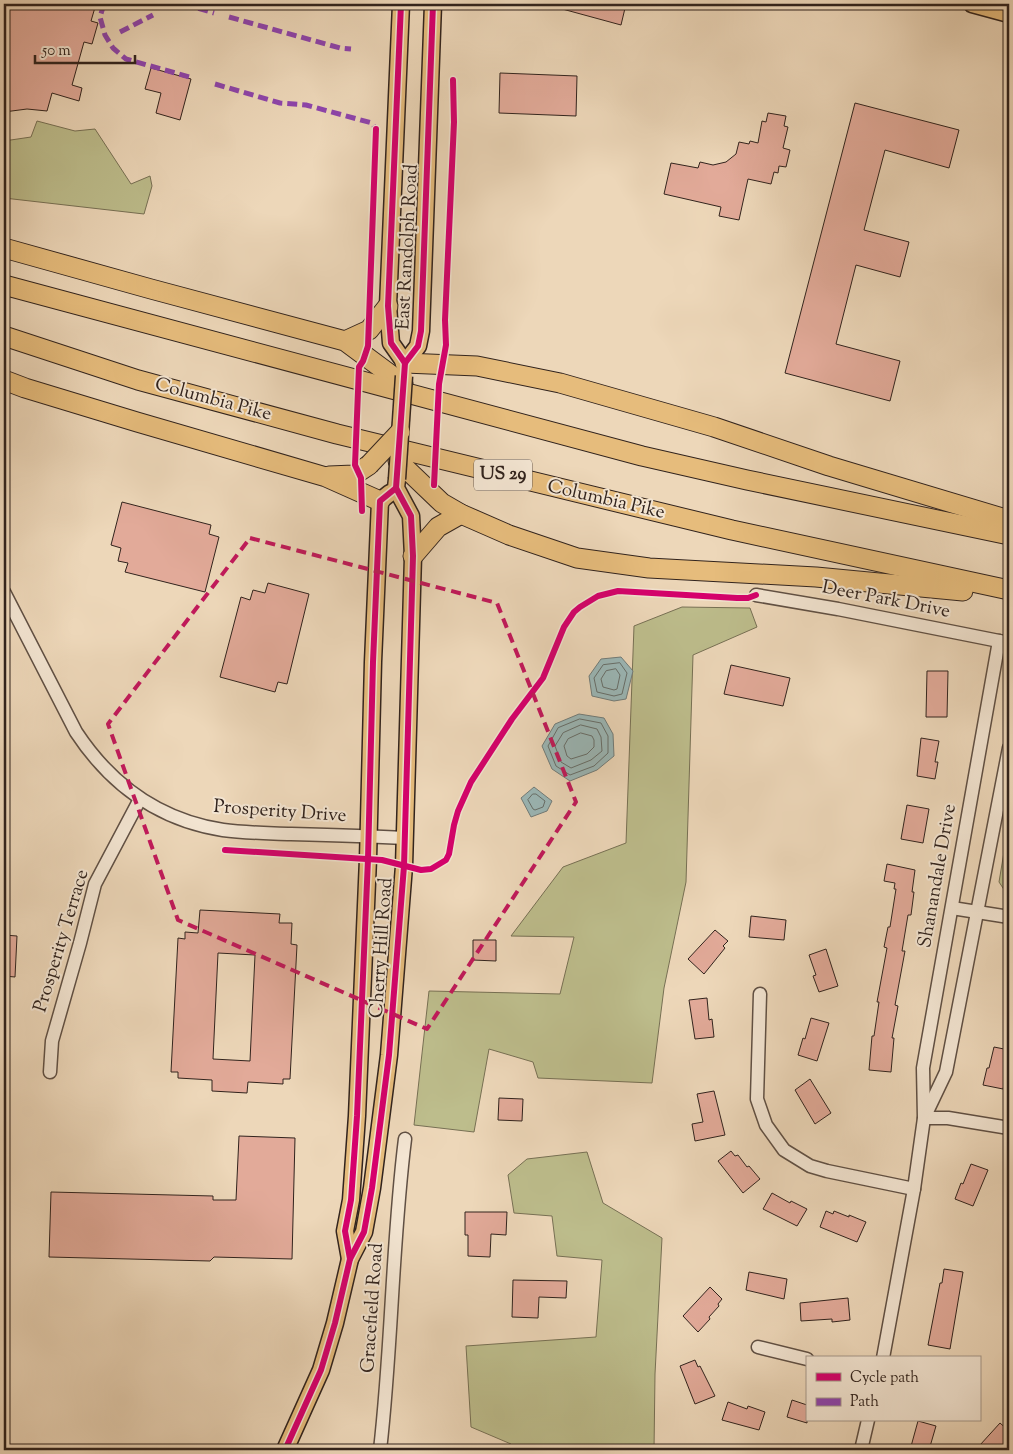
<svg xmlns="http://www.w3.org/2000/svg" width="1013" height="1454" font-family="'Sorts Mill Goudy',serif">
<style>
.green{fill:#bdbd8c;stroke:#777054}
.water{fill:#9bb8b8;stroke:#717c7a}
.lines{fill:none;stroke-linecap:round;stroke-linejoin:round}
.shore{stroke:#666e6a;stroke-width:1}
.building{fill:#e2aa99;stroke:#31231d;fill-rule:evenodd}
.minor-casing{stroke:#605044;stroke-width:15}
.major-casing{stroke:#31231d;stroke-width:19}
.highway-casing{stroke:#31231d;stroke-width:21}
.minor{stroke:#f3e5d2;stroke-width:12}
.major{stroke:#e6bc7c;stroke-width:16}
.highway{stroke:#e6bc7c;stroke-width:19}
.major-bridge-casing{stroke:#31231d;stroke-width:19;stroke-linecap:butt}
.highway-bridge-casing{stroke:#31231d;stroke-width:21;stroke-linecap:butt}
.major-bridge{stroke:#e6bc7c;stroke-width:16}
.highway-bridge{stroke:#e6bc7c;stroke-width:19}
.quiet{stroke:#8e44ad;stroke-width:5;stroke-dasharray:10 5;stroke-linecap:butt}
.cycleway-casing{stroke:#f3e5d2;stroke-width:9}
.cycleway{stroke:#d6006c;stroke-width:6}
.marked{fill:none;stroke:#c2185b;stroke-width:4;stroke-dasharray:10 6;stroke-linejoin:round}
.labels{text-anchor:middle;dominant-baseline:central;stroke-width:4;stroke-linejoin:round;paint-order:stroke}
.shield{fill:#f3e5d2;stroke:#6b5d53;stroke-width:1}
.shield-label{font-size:18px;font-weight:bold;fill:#31231d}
.street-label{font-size:19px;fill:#31231d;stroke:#f3e5d2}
</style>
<rect width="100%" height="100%" fill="#edd7b9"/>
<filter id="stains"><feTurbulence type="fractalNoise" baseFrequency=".004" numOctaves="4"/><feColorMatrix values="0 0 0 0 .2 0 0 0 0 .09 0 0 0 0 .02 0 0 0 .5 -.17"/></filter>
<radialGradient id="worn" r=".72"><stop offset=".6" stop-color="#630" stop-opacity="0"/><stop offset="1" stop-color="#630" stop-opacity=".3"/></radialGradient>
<g class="green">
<path d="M37,121L75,131L95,129L131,184L150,176L152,186L144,214L4,198V141L31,137Z"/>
<path d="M682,607L750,608L757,627L693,655L686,882L664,988L652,1083L538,1078L533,1062L489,1049L474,1132L414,1125L429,991L560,994L574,937L511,936L563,867L626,843L634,626Z"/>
<path d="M1009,822V897L999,882Z"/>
<path d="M587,1152L603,1203L662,1238L655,1374L654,1450H517L511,1444L471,1427L466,1346L596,1337L602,1260L557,1256L552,1216L514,1213L508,1175L527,1159Z"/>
</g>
<g class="water">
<path d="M621,657L633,671L626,699L614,701L592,696L589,676L601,659Z"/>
<path d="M579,714L604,718L613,734L614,756L597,770L570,781L552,769L542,746L555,724Z"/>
<path d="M534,787L552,801L547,811L531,817L521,798Z"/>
</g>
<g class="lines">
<g class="shore">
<path d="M620,663L627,673L622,694L614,696L597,692L594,678L603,665Z"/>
<path d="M616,669L620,675L617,689L614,690L603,687L601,679L606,671Z"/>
<path d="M580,719L601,723L608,736V753L594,766L570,775L556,766L548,746L558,728Z"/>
<path d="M581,725L597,729L601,737L602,751L591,760L571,768L561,762L555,746L563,733Z"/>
<path d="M581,733L592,736L594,740V747L587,754L571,759L567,756L564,746L568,739Z"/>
<path d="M533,794H536L545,801L543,807L535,810L533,809L528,800Z"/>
</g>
</g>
<g class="building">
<path d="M4,4H96L91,21L98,23L92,44L84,42L72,85L82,88L79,101L52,93L47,111L27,109L4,112Z"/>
<path d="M555,4H626L621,25L555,7Z"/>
<path d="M151,68L191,79L180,120L156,113L161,93L145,89Z"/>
<path d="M500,73L577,76L576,116L499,113Z"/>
<path d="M855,103L959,130L949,168L885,150L864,230L909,242L900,277L856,265L836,344L900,361L890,401L785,373Z"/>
<path d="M768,113L786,116L784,126L788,127L783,148L790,150L786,167L779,166L778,173L774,172L771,184L748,179L739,220L719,216L721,207L664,194L671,163L698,168L700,162L713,165L726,162L736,154L739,142L749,144L750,141L758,143L762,121L766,122Z"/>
<path d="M122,502L211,525L209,534L219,537L205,592L125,572L128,563L118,561L121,548L111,545Z"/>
<path d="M268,583L309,594L287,684L278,682L275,692L220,677L241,597L250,600L253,590L265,593Z"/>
<path d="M731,665L790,678L783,706L724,694Z"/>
<path d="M927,671H948L947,717H926Z"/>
<path d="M921,738L939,741L935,762H938L935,779L917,776Z"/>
<path d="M907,805L929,809L923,843L901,839Z"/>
<path d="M887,864L915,870L912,892H914L911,915H908L902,951H905L895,1005L898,1006L892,1038H894L891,1072L869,1070L872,1036H874L879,1002H877L887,948L884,947L888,927H890L896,889H894L895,883L884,881Z"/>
<path d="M200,910L280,914L279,923H292L291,944L297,945L290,1079H283V1084L248,1082L247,1093L212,1091V1080L178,1078V1072H171L178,938L185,939V932L198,933ZM218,953L255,955L250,1061L213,1059Z"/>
<path d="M751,916L786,920L784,940L749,937Z"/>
<path d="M715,930L728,941L723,946L725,948L704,974L688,959Z"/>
<path d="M4,935L17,936L15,977L4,976Z"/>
<path d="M473,940H496V961L473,960Z"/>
<path d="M826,949L838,986L819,992L813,976L816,975L809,955Z"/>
<path d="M707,998L709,1020L712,1019L714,1037L695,1039L689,1000Z"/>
<path d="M811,1018L829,1023L817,1061L798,1055L803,1038L805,1039Z"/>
<path d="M994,1047L1009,1050V1064L1003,1089L983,1085L987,1068H989Z"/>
<path d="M810,1079L831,1113L815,1124L795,1090Z"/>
<path d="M714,1091L725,1135L695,1141L692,1124L703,1122L697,1094Z"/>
<path d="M499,1098L523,1099L522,1121L498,1120Z"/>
<path d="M239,1136L295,1138L292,1259L214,1257L210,1261L49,1257L51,1192L213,1196V1200H236Z"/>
<path d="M731,1151L735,1156L738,1155L747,1167L749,1166L760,1179L743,1193L718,1161Z"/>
<path d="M971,1164L988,1170L973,1206L955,1199L961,1183L963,1184Z"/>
<path d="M772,1193L790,1203L791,1201L807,1209L797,1226L763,1209Z"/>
<path d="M826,1211L833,1214L834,1211L849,1217V1215L866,1222L857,1242L820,1227Z"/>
<path d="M465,1212H507L506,1235L491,1234L490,1257L468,1256V1235H465Z"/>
<path d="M944,1269L963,1272L950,1349L928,1345L940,1283H942Z"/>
<path d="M749,1272L787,1279L784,1299L746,1290Z"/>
<path d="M513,1280L567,1281L566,1298L539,1297L538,1318L512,1317Z"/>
<path d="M710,1287L722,1299L718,1304L719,1306L709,1317L710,1319L698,1332L683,1316Z"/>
<path d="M848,1298L850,1320L832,1322V1319L801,1321L800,1303Z"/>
<path d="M695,1360L698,1367L700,1366L715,1396L695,1404L680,1366Z"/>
<path d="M792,1400L807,1405V1423L787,1417Z"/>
<path d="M728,1402L747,1409L748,1406L765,1412L759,1430L722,1420Z"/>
<path d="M918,1421L936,1426L929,1450H910Z"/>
<path d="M1000,1423L1009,1431V1440L1000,1450H986L980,1445Z"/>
</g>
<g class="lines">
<defs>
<g id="minor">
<path d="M4,592L76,732C111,785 158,820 223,830C245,833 268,833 291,834C329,835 367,836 404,838"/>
<path d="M756,595L838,609L1009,643"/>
<path d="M952,908L1009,917"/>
<path d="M760,994L757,1099L766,1125L784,1150L810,1166L827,1171L914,1189"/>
<path d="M50,1072L52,1041L80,943L95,884L140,799"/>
<path d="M926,1114L946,1072L1009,748"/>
<path d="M924,1118H948L1009,1128"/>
<path d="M758,1347L807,1359"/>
<path d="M883,1358L914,1189L924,1118L923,1068L999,641"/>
<path d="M380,1450C392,1347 392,1242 405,1139"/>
<path d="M861,1450L868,1420"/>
</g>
<g id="major">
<path d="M401,4L388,306L391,343L405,363"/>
<path d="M972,4L1009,14"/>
<path d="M405,363L418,346L421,331L433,4"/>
<path d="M350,1259L345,1231L351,1200L357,1116L368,859L373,662L380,501L390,493"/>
<path d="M285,1450L321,1370L335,1323L350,1259L364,1232L372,1188L389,1055L404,866L413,556L411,516L396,488L397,479"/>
</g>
<g id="highway">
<path d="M4,248L151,289L345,341L403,384"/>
<path d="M4,285L642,456L747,480L1009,535"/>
<path d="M4,336L138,380L337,434L732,530L1009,590"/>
<path d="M345,341L369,330L388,306"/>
<path d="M405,363L477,366L560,383L714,427L829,466L1009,520"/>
<path d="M4,380L25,388L137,422L326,477L380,501"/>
<path d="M398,461L442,503L461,514L509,535L577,558L649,568L816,577L963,591"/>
<path d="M329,476L354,475L369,465"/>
<path d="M413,556L438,527L461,514"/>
</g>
</defs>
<use href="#minor" class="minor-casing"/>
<use href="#major" class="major-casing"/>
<use href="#highway" class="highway-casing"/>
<use href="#minor" class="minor"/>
<use href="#major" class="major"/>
<use href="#highway" class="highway"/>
<defs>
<path id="major-bridge" d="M397,479L404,376"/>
<path id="highway-bridge" d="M369,465L400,432"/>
</defs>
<use href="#major-bridge" class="major-bridge-casing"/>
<use href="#highway-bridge" class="highway-bridge-casing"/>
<use href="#major-bridge" class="major-bridge"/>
<use href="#highway-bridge" class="highway-bridge"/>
<g class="quiet">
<path d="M104,4L100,17L105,35L113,48L126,59L193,78"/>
<path d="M184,4L214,13"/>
<path d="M229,17L340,48L351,49"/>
<path d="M120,32L153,15"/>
<path d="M215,84L280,103L306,105L372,123L376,129"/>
</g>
<defs>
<g id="cycleway">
<path d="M401,4L388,306L391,343L405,363"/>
<path d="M405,363L418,346L421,331L433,4"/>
<path d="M434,485L439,384L446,345L445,320L454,122L453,80"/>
<path d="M362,511L361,478L355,465L359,367L363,361L368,346L376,129"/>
<path d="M225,850L382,860L421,870L431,869L446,860L449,854L454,825L458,811L471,782L512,719L543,678L564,627L574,612L580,607L598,596L618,591L737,598H748L756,595"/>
<path d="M350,1259L345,1231L351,1200L357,1116L368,859L373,662L380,501L396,488"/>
<path d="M285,1450L321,1370L335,1323L350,1259L364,1232L372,1188L389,1055L404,866L413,556L411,516L396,488L405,363"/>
</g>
</defs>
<use href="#cycleway" class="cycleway-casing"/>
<use href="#cycleway" class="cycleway"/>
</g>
<path class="marked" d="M250,538L497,603L576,802L427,1029L178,920L108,724Z"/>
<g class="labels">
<rect class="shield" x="474" y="459.5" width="58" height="31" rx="4"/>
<g class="shield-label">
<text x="503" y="475">US 29</text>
</g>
<g class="street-label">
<text transform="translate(408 247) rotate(-87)">East Randolph Road</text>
<text transform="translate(213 400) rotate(15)">Columbia Pike</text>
<text transform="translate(606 500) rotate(13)">Columbia Pike</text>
<text transform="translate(886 600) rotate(11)">Deer Park Drive</text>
<text transform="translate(280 812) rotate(4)">Prosperity Drive</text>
<text transform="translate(938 876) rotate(-80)">Shanandale Drive</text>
<text transform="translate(62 941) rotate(-73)">Prosperity Terrace</text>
<text transform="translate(382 948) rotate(-86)">Cherry Hill Road</text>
<text transform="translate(373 1308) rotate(-86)">Gracefield Road</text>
</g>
</g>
<rect width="1013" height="1454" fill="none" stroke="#edd7b9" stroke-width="20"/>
<rect x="5" y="5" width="1003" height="1444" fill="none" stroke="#31231d" stroke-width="2.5"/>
<rect x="10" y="10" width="993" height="1434" fill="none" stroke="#31231d"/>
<rect x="806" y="1356" width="175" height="65" fill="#f3e5d2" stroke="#a5978a"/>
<rect x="816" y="1373" width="25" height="8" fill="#d6006c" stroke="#a5978a"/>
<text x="850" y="1382" font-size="15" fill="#31231d">Cycle path</text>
<rect x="816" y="1398" width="25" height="8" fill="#8e44ad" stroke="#a5978a"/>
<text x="850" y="1406" font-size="15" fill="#31231d">Path</text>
<path d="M35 55v8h100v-8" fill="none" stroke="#31231d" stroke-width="2.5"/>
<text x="42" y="55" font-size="15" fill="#31231d" stroke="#f3e5d2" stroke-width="4" paint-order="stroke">50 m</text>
<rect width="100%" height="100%" filter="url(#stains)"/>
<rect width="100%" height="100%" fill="url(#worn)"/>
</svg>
